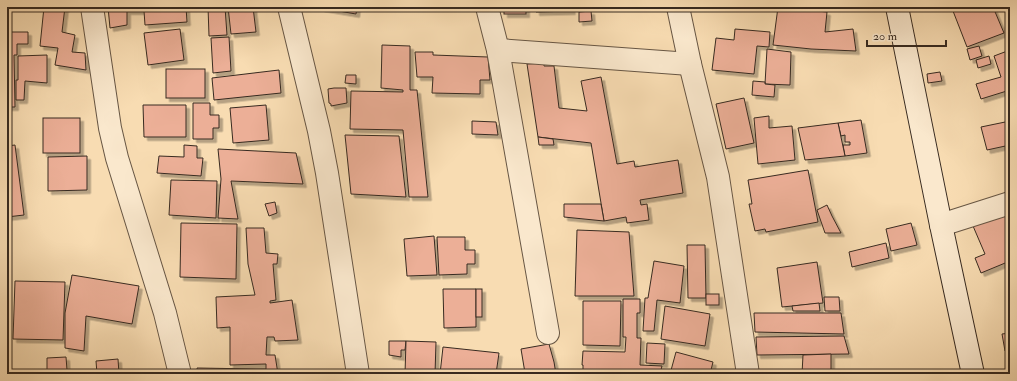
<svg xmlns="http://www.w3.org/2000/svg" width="1017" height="381" font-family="'IM FELL Double Pica',serif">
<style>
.building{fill:#ecaf97;stroke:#372a20;filter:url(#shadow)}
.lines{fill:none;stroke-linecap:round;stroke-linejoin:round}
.minor-casing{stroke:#675644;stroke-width:24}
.secondary-casing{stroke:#372a20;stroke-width:24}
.minor{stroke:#fae8cd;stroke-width:22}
.secondary{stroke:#fae8cd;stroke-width:22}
</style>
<defs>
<filter id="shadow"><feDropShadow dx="3.5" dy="3.5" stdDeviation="0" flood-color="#0004"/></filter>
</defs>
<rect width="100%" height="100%" fill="#f8dcb2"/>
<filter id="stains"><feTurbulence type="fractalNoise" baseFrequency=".005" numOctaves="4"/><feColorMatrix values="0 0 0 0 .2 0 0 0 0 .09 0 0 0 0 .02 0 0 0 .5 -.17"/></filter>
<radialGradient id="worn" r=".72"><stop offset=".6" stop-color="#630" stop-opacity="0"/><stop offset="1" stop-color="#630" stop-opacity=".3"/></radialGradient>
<g class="building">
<path d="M44,7H65L62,32L75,35L72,52L85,53L86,70L55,65L58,48L40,46Z"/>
<path d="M108,7H186L187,22L145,25L144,11H127V25L110,28Z"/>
<path d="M208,7H225L227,35L209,36Z"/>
<path d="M228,7H253L256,32L231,34Z"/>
<path d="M322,7H357L356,14L321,8Z"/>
<rect x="504" y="7" width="22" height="7"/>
<path d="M536,7H571L572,11L536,12Z"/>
<path d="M778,7L827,12L825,32L853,29L856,51L811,49L773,45Z"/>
<path d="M963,7H993L1004,33L967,47L953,11Z"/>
<path d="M591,11L592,21L579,22V12Z"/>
<path d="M180,29L184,60L148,65L144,33Z"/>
<path d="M735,29L770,32L769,47L757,46L754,74L712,70L716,38L734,40Z"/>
<path d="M7,32H28V44H17V55H14L15,107H7Z"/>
<path d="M229,37L231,71L213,73L211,38Z"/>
<path d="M382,45L410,46V90H417L428,197H409L403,130L350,129L351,91L403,92V90L381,88Z"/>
<path d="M979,46L982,56L970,60L967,49Z"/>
<path d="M767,49L791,52L790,85L765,84Z"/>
<path d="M1010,50V90L981,99L976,84L1001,77L994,56Z"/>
<path d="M415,52H433V55L488,57L490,80H480V94L432,93L433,77H417Z"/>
<path d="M47,55V83L25,81L24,100H16V80H18V56Z"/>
<path d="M989,56L991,64L978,68L976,60Z"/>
<path d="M544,63V66H554L559,108L587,111L581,81L601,77L617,164L634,161L635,167L678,160L683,193L640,200L641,205L647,204L649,220L627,223L626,217L604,221L591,143L538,137L527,64Z"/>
<rect x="166" y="69" width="39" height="29"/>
<path d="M279,70L281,93L214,100L212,78Z"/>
<path d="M940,72L942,81L928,83L927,74Z"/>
<path d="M346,75H356V84L345,83Z"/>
<path d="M753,81L765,82V84L775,85L774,97L752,95Z"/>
<path d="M334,88H346L347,103L331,106V104L329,103L328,89Z"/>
<path d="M744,98L754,143L726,149L716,104Z"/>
<path d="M193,103H210V115H219V128H213V139H193Z"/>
<path d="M143,105H186V137H144Z"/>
<path d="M266,105L269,140L233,143L230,108Z"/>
<path d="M769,116V128L792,126L795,160L758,164L754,118Z"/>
<rect x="43" y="118" width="37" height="35"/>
<path d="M861,120L867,153L845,156L843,145H850V142H845V135L841,136L838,123Z"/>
<path d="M472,121L496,122L498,135L472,134Z"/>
<path d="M1010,121V145L987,150L981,127Z"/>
<path d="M838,123L845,156L805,160L798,128Z"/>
<path d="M345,135L399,136L406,197L351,194Z"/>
<path d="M538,137L553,139L554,145H539Z"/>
<path d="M15,145L24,215L7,217V146Z"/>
<path d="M184,145L197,146V158H203L201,176L157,173L159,156L184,157Z"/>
<path d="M218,149L296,153L303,184L231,181L238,219L218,218L221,179Z"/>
<path d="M87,156V190L48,191V157Z"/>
<path d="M808,170L818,222L766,232L765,229L755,231L749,204H752L748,180Z"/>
<path d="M171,180L217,181L216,218L169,215Z"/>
<path d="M275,202L277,213L269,216L265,204Z"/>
<path d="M564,204H601L604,221L564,217Z"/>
<path d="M827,205L832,216L841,233H825L817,210Z"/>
<path d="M1008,211L1010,216V261L981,273L975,258L985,254L973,226Z"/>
<path d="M181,223L237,224L236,279L180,277Z"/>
<path d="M911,223L917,245L891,251L886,229Z"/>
<path d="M246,228H264L266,253L278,254L277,264H273L276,300L270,301V303L292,300L298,340L275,341L274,337H267L266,355H275L278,374H257L256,369H266V364L230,365V327L217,328L216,297L255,295L248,264Z"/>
<path d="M577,230L629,232L634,296H575Z"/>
<path d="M434,236L437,275L407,276L404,239Z"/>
<path d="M437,237H465V250H475V264H467V274L439,275Z"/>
<path d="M886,243L889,258L852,267L849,252Z"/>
<path d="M687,245H705L706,298H688Z"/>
<path d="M654,261L684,266L680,303L657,300L654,331H643L645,298H648Z"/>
<path d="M817,262L823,303L782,307L777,268Z"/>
<path d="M72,275L139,286L132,324L86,316L84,351L65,348V313Z"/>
<path d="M15,281L65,282L63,340L13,339Z"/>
<path d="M443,289H476V327L444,328Z"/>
<rect x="476" y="289" width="6" height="28"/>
<rect x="706" y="294" width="13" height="11"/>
<path d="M824,297H839L840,311H825Z"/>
<path d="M623,299H640V313H637V338H641L640,365L662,366L660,374H583V365H582L583,351L625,352L626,337H623Z"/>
<path d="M583,301H621L620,346L583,345Z"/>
<path d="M819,303L820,311H793L792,306Z"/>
<path d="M665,306L710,314L705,346L661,339Z"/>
<path d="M754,313H841L844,334L755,332Z"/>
<path d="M1010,333V349L1005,351L1002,334Z"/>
<path d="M844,336L849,354L757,355L756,337Z"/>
<path d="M389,341H406L405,350H401V357L389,355Z"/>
<path d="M406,341L436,342L435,374H405Z"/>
<path d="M647,343L665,344L664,364L646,363Z"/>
<path d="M549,344L554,362L556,374L525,373L521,349Z"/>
<path d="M443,347L499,353L496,374H440Z"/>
<path d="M676,352L713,362L710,374H670Z"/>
<path d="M831,354V374H802L803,355Z"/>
<path d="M66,357L67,370L47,371V358Z"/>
<path d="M118,359L119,374H97L96,361Z"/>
<path d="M197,368L256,369L257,374H198Z"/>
</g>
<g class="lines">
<defs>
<g id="minor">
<path d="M92,7L110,128L117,158L165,313L180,374"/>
<path d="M289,7L319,131L327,173L358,374"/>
<path d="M487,7L498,50L548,333"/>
<path d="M678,7L690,64L718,177L748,374"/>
<path d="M498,50L690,64"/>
<path d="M941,225L1010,203"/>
</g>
<path id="secondary" d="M897,7L941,225L973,374"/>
</defs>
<use href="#minor" class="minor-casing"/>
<use href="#secondary" class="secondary-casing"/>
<use href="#minor" class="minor"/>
<use href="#secondary" class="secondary"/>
</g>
<rect width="1017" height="381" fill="none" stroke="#f8dcb2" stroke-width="24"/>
<rect x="8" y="8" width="1001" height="365" fill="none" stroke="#372a20" stroke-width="2"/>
<rect x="12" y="12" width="993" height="357" fill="none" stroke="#372a20"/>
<path d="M867 40v6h79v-6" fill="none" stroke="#372a20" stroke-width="2"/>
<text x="873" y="40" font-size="12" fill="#372a20" stroke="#fae8cd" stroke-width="3" paint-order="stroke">20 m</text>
<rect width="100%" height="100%" filter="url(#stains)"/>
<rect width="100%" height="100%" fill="url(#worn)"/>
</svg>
